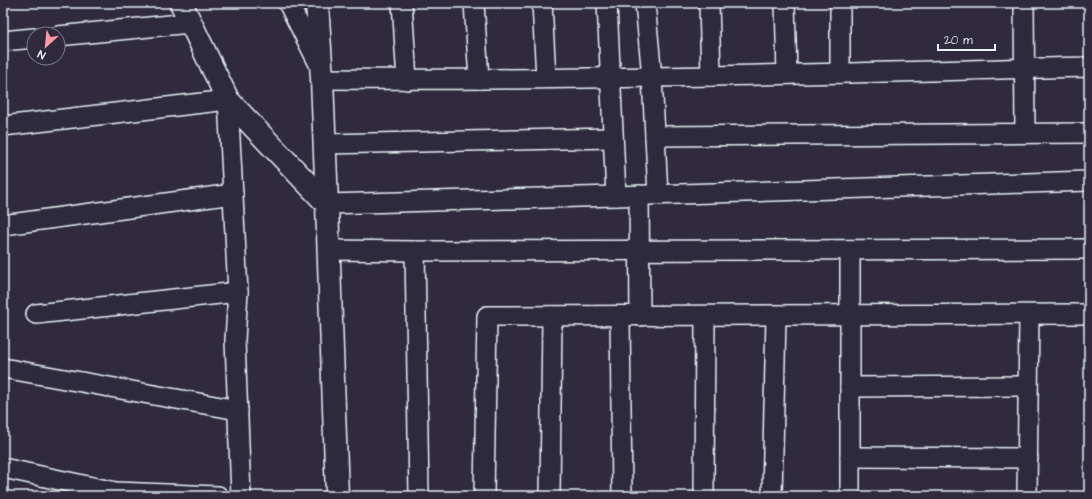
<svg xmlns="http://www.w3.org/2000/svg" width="1092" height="499" font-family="'Architects Daughter',sans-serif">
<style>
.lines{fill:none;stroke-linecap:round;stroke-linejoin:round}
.minor-casing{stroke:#e8f1f8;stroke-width:22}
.tertiary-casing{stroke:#e8f1f8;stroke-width:25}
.minor{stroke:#2f2a3d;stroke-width:19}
.tertiary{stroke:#2f2a3d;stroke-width:22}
</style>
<rect width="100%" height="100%" fill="#2f2a3d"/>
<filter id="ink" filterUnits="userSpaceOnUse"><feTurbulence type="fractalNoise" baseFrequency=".025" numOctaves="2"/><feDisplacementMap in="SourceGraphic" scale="8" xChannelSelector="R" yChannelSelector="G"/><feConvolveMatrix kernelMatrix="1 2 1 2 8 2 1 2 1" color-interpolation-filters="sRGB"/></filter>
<g filter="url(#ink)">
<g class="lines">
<defs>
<g id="minor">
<path d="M288,3L321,68"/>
<path d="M402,3L407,80"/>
<path d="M474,3L479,79"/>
<path d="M542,3L546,78"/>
<path d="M607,3L616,196"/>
<path d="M645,3L652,77L658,195"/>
<path d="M709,3L711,76"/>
<path d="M785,3L787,74"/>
<path d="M840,3V73"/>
<path d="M1024,3L1025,133"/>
<path d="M58,36L190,23"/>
<path d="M3,41L34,38"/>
<path d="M322,79C578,81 833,73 1089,67"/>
<path d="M3,126L228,100L238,292L235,340L241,496"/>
<path d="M655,136L1089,133"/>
<path d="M324,144L613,138"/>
<path d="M639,195L640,316"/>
<path d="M327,204L616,196L1089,181"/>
<path d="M3,225L233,194"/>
<path d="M328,250L415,251L1089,249"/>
<path d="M415,251L419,496"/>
<path d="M36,314L238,292"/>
<path d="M620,316L622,496"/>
<path d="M3,368L238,410"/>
<path d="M850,387L1028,386"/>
<path d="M850,457L1028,458"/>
<path d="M3,468L116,492L218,496"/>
<path d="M484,496L487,316L1089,314"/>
<path d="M550,496L552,316"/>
<path d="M704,496L705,316"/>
<path d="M772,496L776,316"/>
<path d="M850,496V250"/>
<path d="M1027,496L1029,315"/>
</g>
<g id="tertiary">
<path d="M181,3L228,100L327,204L337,496"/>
<path d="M317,3L322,79L327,204"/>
</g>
</defs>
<use href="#minor" class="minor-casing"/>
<use href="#tertiary" class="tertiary-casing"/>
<use href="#minor" class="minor"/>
<use href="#tertiary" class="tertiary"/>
</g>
</g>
<rect width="1092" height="499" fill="none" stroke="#2f2a3d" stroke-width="16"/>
<rect x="8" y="8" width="1076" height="483" fill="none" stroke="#e8f1f8" stroke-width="1.5" filter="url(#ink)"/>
<g transform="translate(46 46) rotate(207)"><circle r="19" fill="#2f2a3d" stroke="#797a88"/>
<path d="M0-3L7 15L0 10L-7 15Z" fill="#ff9aa2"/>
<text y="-6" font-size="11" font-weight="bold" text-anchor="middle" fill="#e8f1f8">N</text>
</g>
<path d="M938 44v6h57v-6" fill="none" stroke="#e8f1f8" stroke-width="2"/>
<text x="944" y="44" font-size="12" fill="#e8f1f8" stroke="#2f2a3d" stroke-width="3" paint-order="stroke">20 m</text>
</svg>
